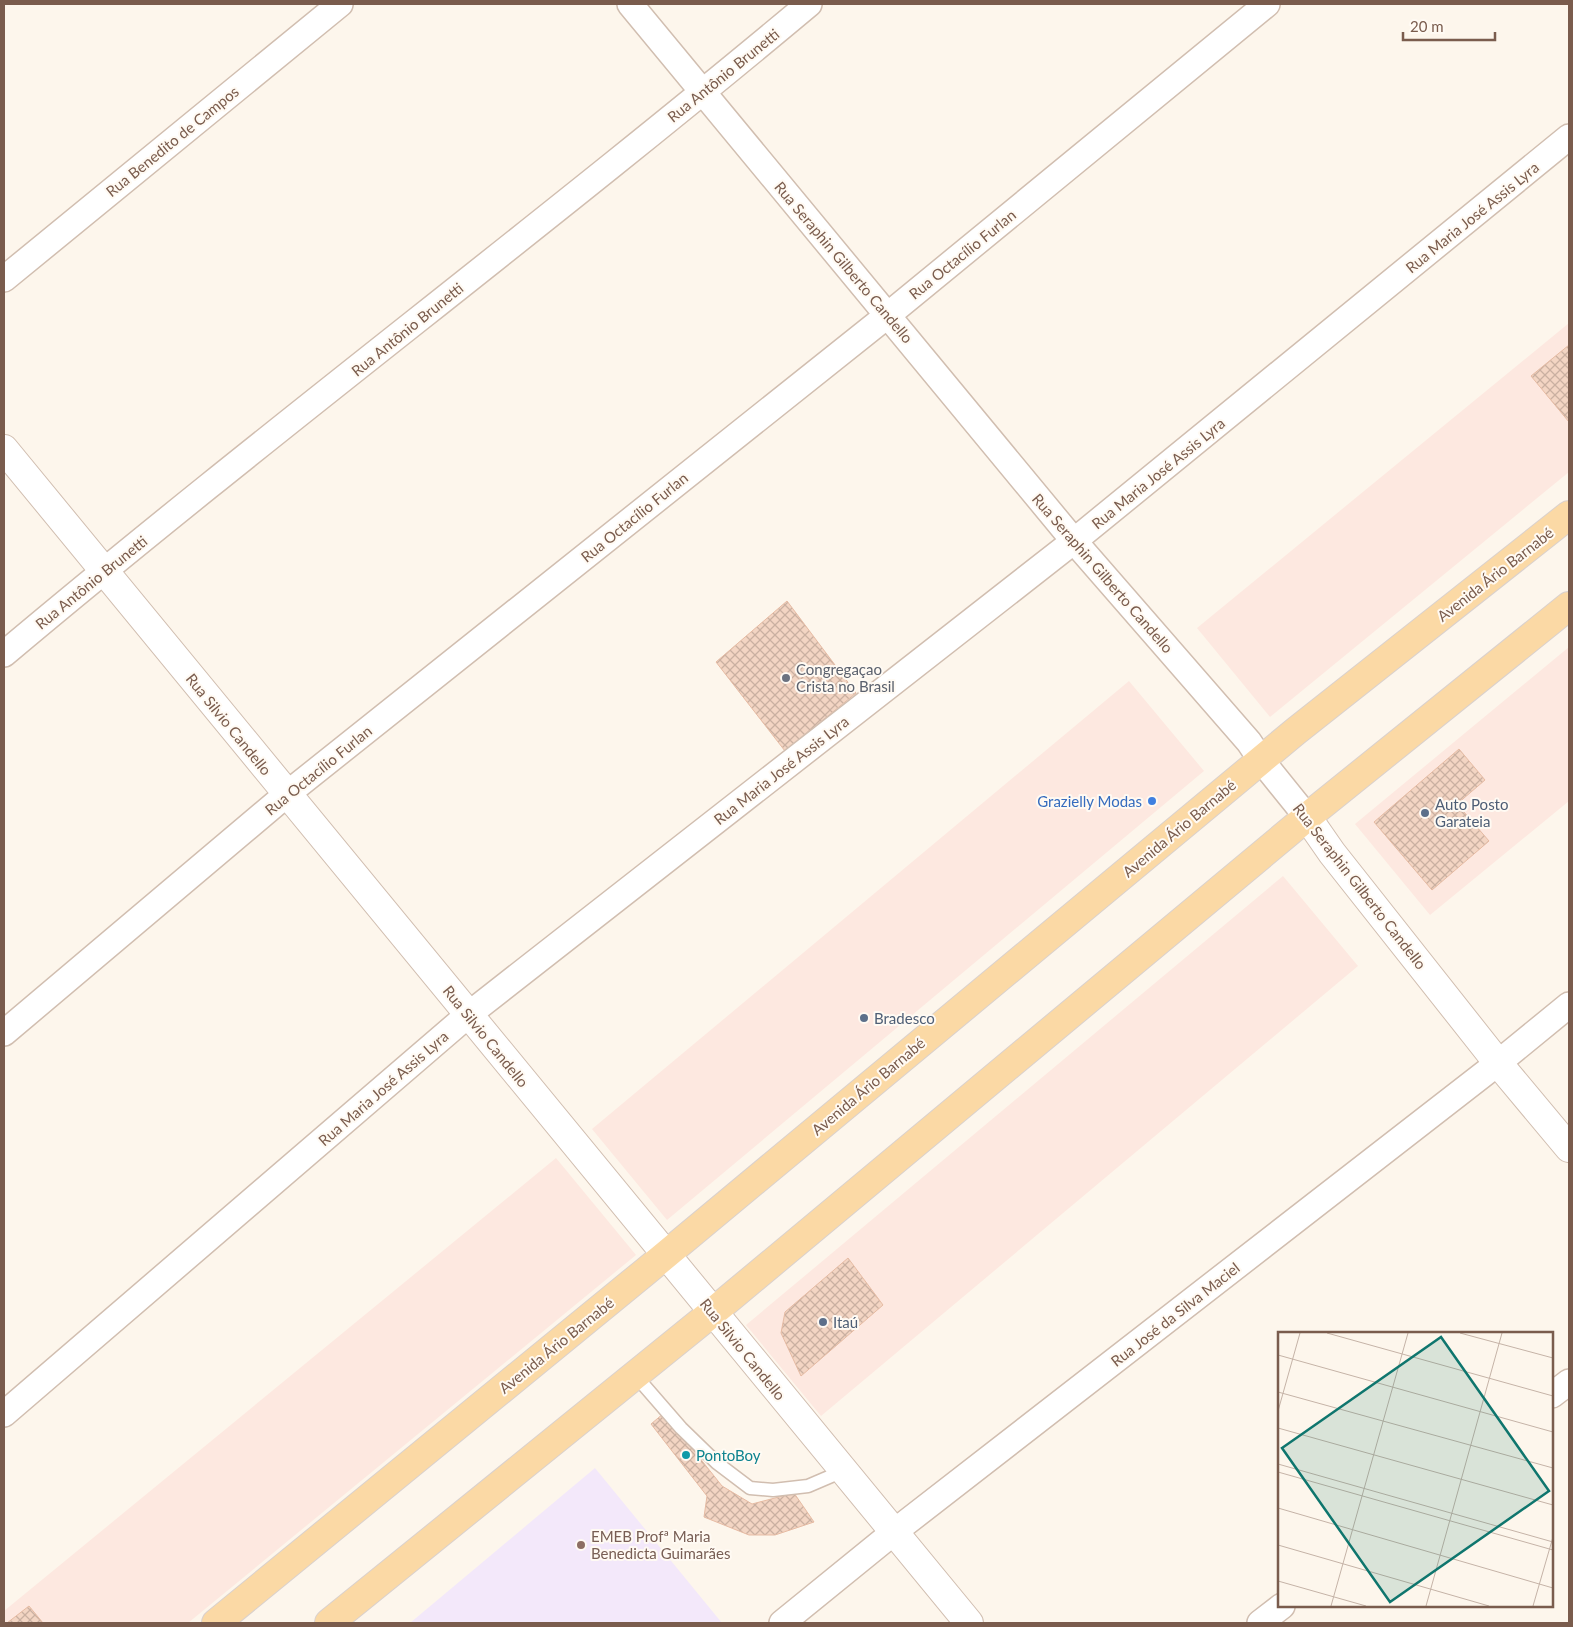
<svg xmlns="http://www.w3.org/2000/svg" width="1573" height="1627" font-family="Lato,sans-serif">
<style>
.commercial{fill:#fde8e0}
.education{fill:#f3e8fa}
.building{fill:url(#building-cross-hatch);stroke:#e6bba3}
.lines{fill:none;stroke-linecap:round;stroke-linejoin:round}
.service-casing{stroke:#d1beb0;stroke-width:15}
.minor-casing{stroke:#d1beb0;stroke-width:28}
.tertiary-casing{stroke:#d1beb0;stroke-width:30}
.primary-casing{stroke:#dad1cd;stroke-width:30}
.service{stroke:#fff;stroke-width:12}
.minor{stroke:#fff;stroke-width:25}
.tertiary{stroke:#fff;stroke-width:28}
.primary{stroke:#fbd9a5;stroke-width:28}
.worship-dot{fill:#6b7280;stroke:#fffaf3;stroke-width:2}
.shop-dot{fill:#3f7fe0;stroke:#fffaf3;stroke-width:2}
.service-dot{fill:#5c6f8a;stroke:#fffaf3;stroke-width:2}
.culture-dot{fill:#0f9aa8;stroke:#fffaf3;stroke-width:2}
.education-dot{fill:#8d6e63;stroke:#fffaf3;stroke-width:2}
.labels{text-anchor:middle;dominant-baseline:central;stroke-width:4;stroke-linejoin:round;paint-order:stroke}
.street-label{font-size:15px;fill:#7a5c4d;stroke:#fffaf3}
.worship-label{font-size:15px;fill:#5b616d;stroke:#fffaf3;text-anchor:start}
.shop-label{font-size:15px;fill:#366cbe;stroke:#fffaf3;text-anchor:end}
.service-label{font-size:15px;fill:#4e5e75;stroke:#fffaf3;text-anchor:start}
.culture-label{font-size:15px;fill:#0d838f;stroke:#fffaf3;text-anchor:start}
.education-label{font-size:15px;fill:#785e54;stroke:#fffaf3;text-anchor:start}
.inset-road{fill:none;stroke:#c5b3a7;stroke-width:1}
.view{fill:#0f766e;fill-opacity:0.15;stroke:#0f766e;stroke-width:2.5}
.inset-edge{fill:none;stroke:#7a5c4d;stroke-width:2.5}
</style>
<defs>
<pattern id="building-cross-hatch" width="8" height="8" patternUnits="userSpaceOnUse" patternTransform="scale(1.25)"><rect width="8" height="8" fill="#f3d5c3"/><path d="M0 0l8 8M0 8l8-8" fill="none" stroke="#cab0a1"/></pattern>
</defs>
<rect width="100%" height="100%" fill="#fdf6ec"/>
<g class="commercial">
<path d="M1569,323V472L1270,717L1197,628Z"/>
<path d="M1569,647V801L1430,915L1355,824Z"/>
<path d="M1129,681L1204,771L667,1220L592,1129Z"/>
<path d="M1283,876L1358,966L821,1416L746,1325Z"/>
<path d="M556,1158L636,1255L188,1623H4V1611Z"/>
</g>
<path class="education" d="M595,1468L722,1623H410Z"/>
<g class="building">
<path d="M1569,345V422L1531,376Z"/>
<path d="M787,601L856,693L785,751L716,662Z"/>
<path d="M1459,749L1485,780L1457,804L1489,841L1432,890L1374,822Z"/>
<path d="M848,1258L883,1305L801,1376L781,1333L785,1312Z"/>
<path d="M664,1413L722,1486L752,1504L794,1493L814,1522L775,1535H749L704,1517L707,1496L651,1424Z"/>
<path d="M29,1606L43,1623H7Z"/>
</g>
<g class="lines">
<defs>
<path id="service" d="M635,1375L681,1428L717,1463L750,1488L773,1490L808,1486L843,1471"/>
<g id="minor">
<path d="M630,4L1074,541L1249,742L1261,760L1307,817"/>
<path d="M4,279L340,4"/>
<path d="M4,654C268,432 545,225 809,4"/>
<path d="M4,1033L287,794L888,315L1267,4"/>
<path d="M1552,1395L1569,1382"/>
<path d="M4,1414L468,1015L1074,541L1569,137"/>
<path d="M782,1623L894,1532L1498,1063L1569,1005"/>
<path d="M1260,1623L1282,1606"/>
</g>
<g id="tertiary">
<path d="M4,449L969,1623"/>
<path d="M1307,817L1332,853L1498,1063L1569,1148"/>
</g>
<g id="primary">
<path d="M216,1623L645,1272L1296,731L1569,515"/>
<path d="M329,1623L713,1312L1307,817L1569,606"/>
</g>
</defs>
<use href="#service" class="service-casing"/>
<use href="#minor" class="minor-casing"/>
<use href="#tertiary" class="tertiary-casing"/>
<use href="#primary" class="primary-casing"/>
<use href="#service" class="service"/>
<use href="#minor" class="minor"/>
<use href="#tertiary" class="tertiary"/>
<use href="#primary" class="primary"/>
</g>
<circle class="worship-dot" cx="786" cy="678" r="5"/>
<circle class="shop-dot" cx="1152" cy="801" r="5"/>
<g class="service-dot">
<circle cx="1425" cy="813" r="5"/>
<circle cx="864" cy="1018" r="5"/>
<circle cx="823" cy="1322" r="5"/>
</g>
<circle class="culture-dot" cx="686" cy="1455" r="5"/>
<circle class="education-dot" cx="581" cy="1545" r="5"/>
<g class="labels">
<g class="street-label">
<text transform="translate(723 75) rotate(-39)">Rua Antônio Brunetti</text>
<text transform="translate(172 141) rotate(-39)">Rua Benedito de Campos</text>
<text transform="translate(1472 217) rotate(-39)">Rua Maria José Assis Lyra</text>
<text transform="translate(962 254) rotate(-39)">Rua Octacílio Furlan</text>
<text transform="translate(844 262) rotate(50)">Rua Seraphin Gilberto Candello</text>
<text transform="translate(407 329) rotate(-39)">Rua Antônio Brunetti</text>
<text transform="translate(1158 473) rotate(-39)">Rua Maria José Assis Lyra</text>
<text transform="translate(634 517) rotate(-39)">Rua Octacílio Furlan</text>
<text transform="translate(1103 573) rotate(49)">Rua Seraphin Gilberto Candello</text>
<text transform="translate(1495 574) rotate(-38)">Avenida Ário Barnabé</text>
<text transform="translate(91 582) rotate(-39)">Rua Antônio Brunetti</text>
<text transform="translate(229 724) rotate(51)">Rua Silvio Candello</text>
<text transform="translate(318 770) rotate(-39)">Rua Octacílio Furlan</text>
<text transform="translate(781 770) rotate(-38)">Rua Maria José Assis Lyra</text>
<text transform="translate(1179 828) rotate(-40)">Avenida Ário Barnabé</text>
<text transform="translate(1360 886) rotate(52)">Rua Seraphin Gilberto Candello</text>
<text transform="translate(486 1036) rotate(51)">Rua Silvio Candello</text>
<text transform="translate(868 1086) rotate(-40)">Avenida Ário Barnabé</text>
<text transform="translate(383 1088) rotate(-41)">Rua Maria José Assis Lyra</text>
<text transform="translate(1175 1314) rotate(-38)">Rua José da Silva Maciel</text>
<text transform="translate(556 1345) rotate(-39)">Avenida Ário Barnabé</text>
<text transform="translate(743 1349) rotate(51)">Rua Silvio Candello</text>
</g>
<g class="worship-label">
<text x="796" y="669">Congregaçao<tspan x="796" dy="17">Crista no Brasil</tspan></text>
</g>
<g class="shop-label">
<text x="1142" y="801">Grazielly Modas</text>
</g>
<g class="service-label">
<text x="1435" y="804">Auto Posto<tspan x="1435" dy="17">Garateia</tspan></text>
<text x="874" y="1018">Bradesco</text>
<text x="833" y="1322">Itaú</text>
</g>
<g class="culture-label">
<text x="696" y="1455">PontoBoy</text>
</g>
<g class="education-label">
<text x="591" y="1536">EMEB Profª Maria<tspan x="591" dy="17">Benedicta Guimarães</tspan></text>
</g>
</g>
<g transform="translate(1278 1332)">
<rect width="275" height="275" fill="#fdf6ec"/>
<path class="inset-road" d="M49,1L275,64M182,1L275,26M0,23L275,100M0,60L275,136M0,79L22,1M0,96L275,173M0,132L275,210M0,140L275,218M0,176L275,256M0,213L211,274M0,249L88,274M53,274L130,1M148,274L224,1M255,274L275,205"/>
<path class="view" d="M163,5L271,159L112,270L4,116Z"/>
<rect width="275" height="275" class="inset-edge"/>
</g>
<rect width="1573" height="1627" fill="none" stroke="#7a5c4d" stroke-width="10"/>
<path d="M1403 32v8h92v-8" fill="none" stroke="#7a5c4d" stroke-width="2.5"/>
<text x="1410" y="32" font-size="15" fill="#7a5c4d" stroke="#fffaf3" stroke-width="4" paint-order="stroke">20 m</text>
</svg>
